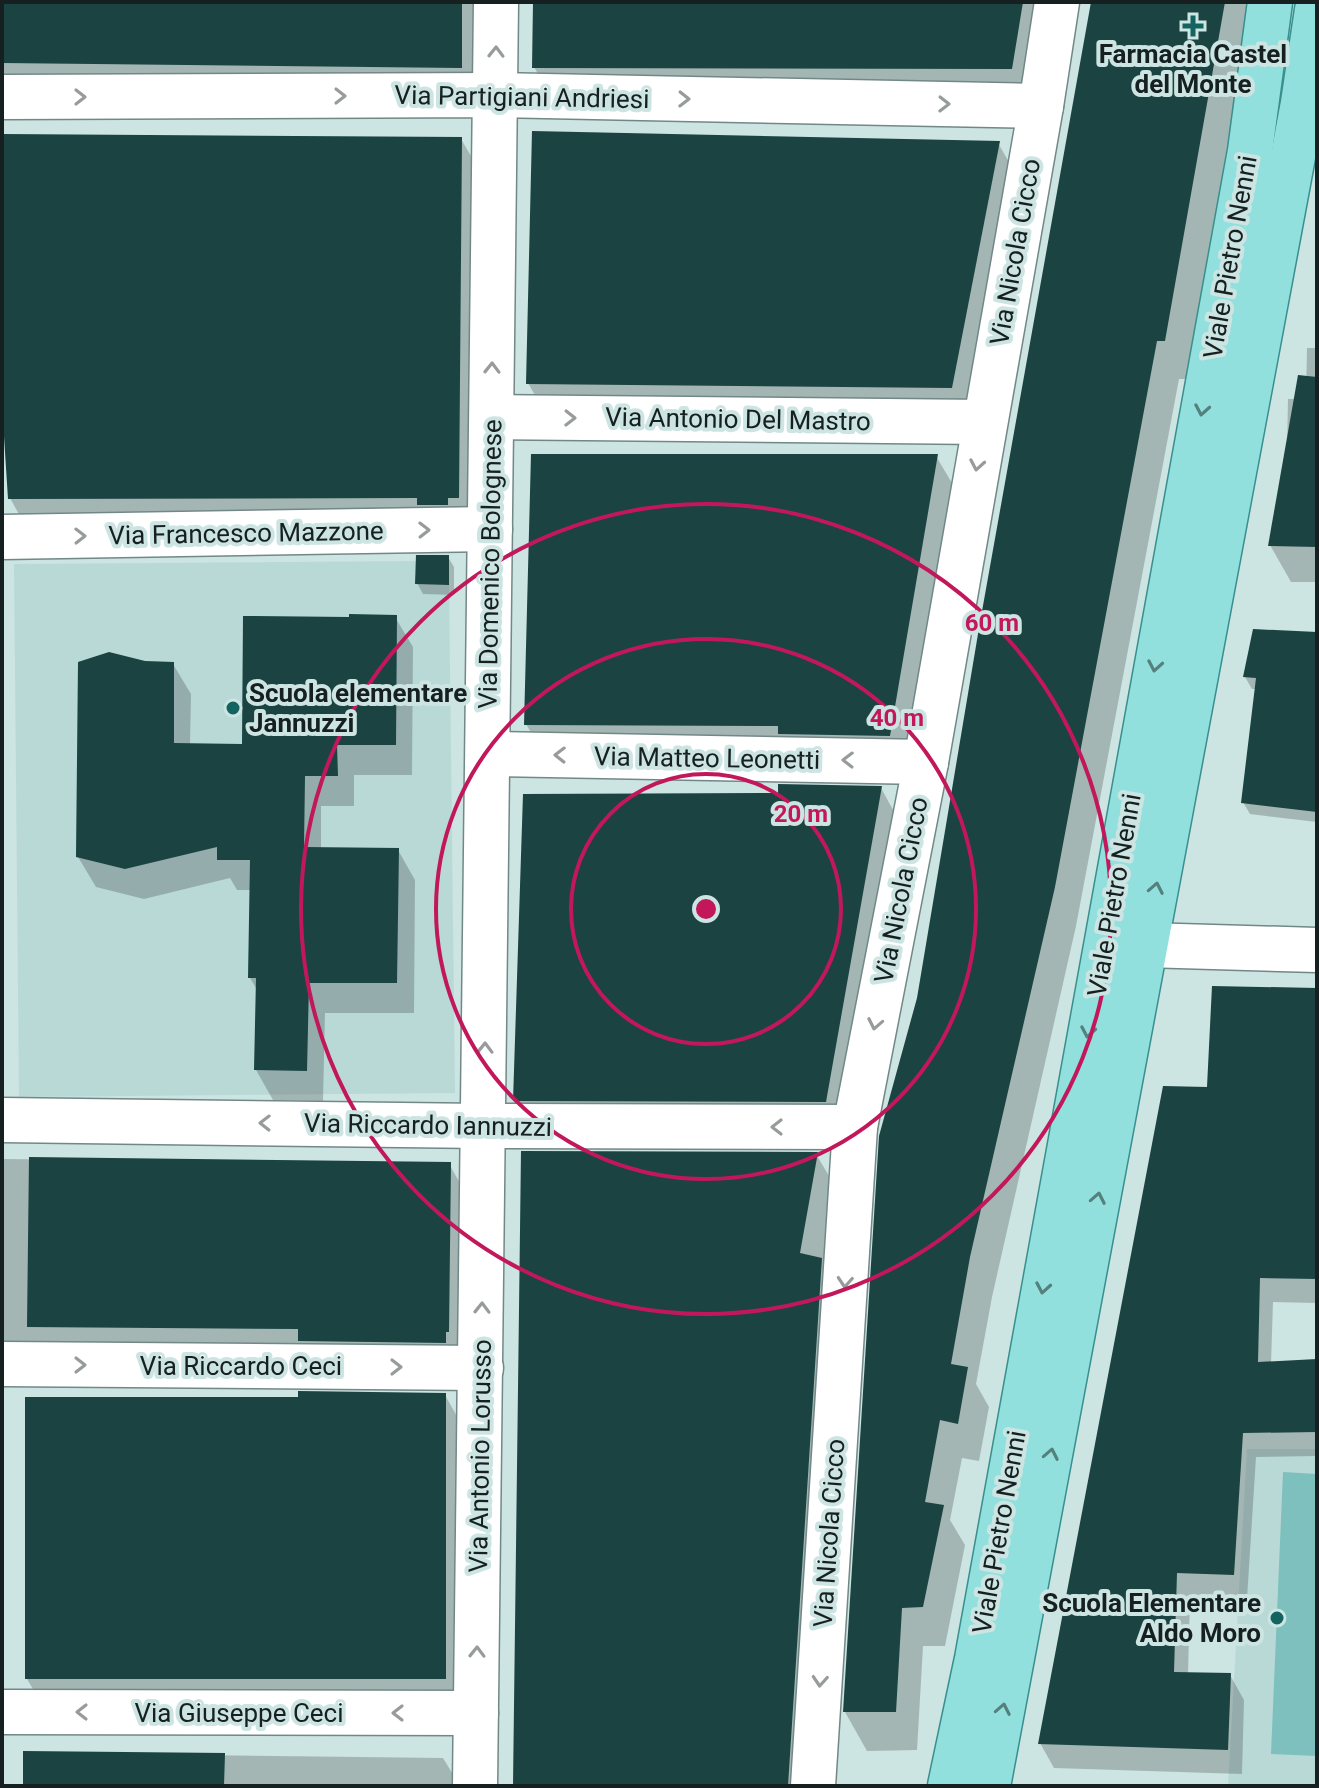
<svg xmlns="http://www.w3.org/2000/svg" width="1319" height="1788" font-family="Roboto,sans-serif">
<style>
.built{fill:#b9d9d7}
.green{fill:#7dc0bd}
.shadow{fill:#0003}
.building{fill:#1a4341}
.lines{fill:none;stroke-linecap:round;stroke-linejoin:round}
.minor-casing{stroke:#728887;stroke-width:47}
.major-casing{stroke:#388f8d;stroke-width:47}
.minor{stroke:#fff;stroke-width:44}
.major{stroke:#92e0dd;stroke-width:44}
.oneway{stroke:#979b9b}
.oneway2{stroke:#54807e}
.ring{fill:none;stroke:#c2185b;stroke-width:4}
.poi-dot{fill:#136361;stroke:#cce4e2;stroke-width:3}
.labels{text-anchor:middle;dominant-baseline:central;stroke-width:8;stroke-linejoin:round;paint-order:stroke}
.poi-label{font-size:26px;font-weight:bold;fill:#172020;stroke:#cce4e2}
.street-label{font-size:26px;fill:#172020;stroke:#cce4e2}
.centre{fill:#c2185b;stroke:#cce4e2;stroke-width:4}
.ring-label{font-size:24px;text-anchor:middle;font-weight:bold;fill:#c2185b;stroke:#cce4e2;stroke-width:8;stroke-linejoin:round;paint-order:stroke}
</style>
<rect width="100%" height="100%" fill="#cce4e2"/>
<g class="built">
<path d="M416,561L415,584L449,585L455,1093L19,1097L14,564Z"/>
<path d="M1247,1449H1317V1786H1228Z"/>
</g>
<path class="green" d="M1283,1472L1317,1474V1756L1271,1754Z"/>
<g class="shadow">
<path d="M2,2H484V107L2,102Z"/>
<path d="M535,2H1051L1034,108L557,107L534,67Z"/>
<path d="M1093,2H1253L1186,379H1179L1076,926L992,1297L976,1384L989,1407L979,1461L962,1458L950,1520L965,1545L945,1646H923L917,1750L867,1751L845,1712L919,998Z"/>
<path d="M2,136L461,139L484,178L481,537L32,538L10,498L2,398Z"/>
<path d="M998,143L1021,183L974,428L551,423L528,383Z"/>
<path d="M1316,314L1317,582H1291L1270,545L1287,451L1288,399H1306L1307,348H1315Z"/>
<path d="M936,456L959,495L912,775L549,764L526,724Z"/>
<path d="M448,557L454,567V595L423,594L417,583Z"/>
<path d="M395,617L413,647L412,775H354V806H321V849L398,850L415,880L414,1013H325L323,1101L273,1100L256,1070L257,990L250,978L251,890H237L230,878L144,899L96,887L78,857L144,663L173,664L191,694L190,745L244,746Z"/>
<path d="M1317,634V822L1250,814L1243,802L1257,689H1252L1245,677Z"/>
<path d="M881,788L903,828L849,1141L538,1140L515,1101L780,795Z"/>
<path d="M1317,990V1303L1273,1302L1271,1363L1317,1361V1456L1256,1457L1247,1599L1190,1598L1188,1674L1230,1675L1244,1700L1242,1774L1054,1768L1040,1743L1209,1089Z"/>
<path d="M816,1154L839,1193L812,1786H515Z"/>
<path d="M2,1159L449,1164L472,1204L471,1371L2,1366Z"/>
<path d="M445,1395L467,1434V1717L50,1718L27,1679L300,1399Z"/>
<path d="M25,1753L443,1758L460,1786H25Z"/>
</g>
<g class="building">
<path d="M2,2H462V68L2,63Z"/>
<path d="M533,2H1023L1012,69L532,68Z"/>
<path d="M1091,2H1225L1165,341H1157L1055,887L970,1257L951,1364L968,1367L958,1424L940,1420L925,1502L944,1505L923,1607L902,1608L896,1712H843L879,1136L917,998L979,628Z"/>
<path d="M532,131L1000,141L952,388L526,384Z"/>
<path d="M2,134L462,137L459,498H448V505H417V498L8,499L2,405Z"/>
<path d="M1298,375L1317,377V547L1268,546Z"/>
<path d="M531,454H938L890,736L778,734V726L524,725Z"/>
<path d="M416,555H449V585L415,584Z"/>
<path d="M349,614L397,615L396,745H337L338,776H305L304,847L399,848L397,983H309L307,1071L254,1070L256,978H248L250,860H217V847L125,869L76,857L78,662L109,652L145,661L174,662V743L242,744L243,616L349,617Z"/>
<path d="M1253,629L1317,632V812L1241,803L1256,678L1243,677Z"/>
<path d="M778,784L882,786L826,1102L513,1101L523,794L778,793Z"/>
<path d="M1212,986L1317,988V1279L1260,1278L1258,1362L1317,1359V1432L1243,1433L1234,1575L1177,1573L1174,1672L1231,1673L1228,1750L1038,1744L1163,1086L1207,1087Z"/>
<path d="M521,1151L818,1152L800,1253L822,1258L788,1786H513Z"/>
<path d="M29,1157L451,1162L449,1332H446V1343L298,1341V1329L27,1327Z"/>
<path d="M298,1391L446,1393V1679H25V1397H298Z"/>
<path d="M23,1751L225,1753L224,1786H23Z"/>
</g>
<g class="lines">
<defs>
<g id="minor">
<path d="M2,97L495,95L1041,106"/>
<path d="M492,417L985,422"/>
<path d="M2,537L490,529"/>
<path d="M488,754L926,762"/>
<path d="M1145,945L1317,950"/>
<path d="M2,1120L484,1126L855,1127"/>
<path d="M2,1364L481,1368"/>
<path d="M2,1712L476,1713"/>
<path d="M475,1786L496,2"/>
<path d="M813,1786L855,1127L926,762L1041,106L1057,2"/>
</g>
<g id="major">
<path d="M950,1786L977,1659L1250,151L1270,2"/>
<path d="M988,1786L1303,103L1317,10"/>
</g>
</defs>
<use href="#minor" class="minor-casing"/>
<use href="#major" class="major-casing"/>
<use href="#minor" class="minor"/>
<use href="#major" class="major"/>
</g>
<defs><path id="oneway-chevron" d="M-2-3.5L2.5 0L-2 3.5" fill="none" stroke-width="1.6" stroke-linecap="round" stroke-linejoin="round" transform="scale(2)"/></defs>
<g class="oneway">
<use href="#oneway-chevron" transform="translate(496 52) rotate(-89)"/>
<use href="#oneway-chevron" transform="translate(340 96)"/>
<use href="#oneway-chevron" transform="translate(80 97)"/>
<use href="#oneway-chevron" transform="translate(684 99) rotate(1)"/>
<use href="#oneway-chevron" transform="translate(944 104) rotate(1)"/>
<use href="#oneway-chevron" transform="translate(492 368) rotate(-89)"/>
<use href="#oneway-chevron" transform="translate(570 418) rotate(1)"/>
<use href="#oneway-chevron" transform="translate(977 465) rotate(100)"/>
<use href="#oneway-chevron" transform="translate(424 530) rotate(-1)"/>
<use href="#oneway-chevron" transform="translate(80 536) rotate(-1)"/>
<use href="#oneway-chevron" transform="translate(560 755) rotate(-179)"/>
<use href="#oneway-chevron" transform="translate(848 760) rotate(-179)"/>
<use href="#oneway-chevron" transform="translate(875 1024) rotate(101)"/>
<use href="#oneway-chevron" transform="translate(485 1048) rotate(-89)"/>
<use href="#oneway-chevron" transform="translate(265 1123) rotate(-179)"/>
<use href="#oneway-chevron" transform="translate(777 1127) rotate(-180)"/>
<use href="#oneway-chevron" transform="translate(845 1282) rotate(94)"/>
<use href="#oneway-chevron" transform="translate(482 1308) rotate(-89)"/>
<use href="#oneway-chevron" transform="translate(80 1365)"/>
<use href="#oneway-chevron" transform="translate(396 1367)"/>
<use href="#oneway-chevron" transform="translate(477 1652) rotate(-89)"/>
<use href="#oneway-chevron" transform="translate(820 1681) rotate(94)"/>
<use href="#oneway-chevron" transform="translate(82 1712) rotate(-180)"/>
<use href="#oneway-chevron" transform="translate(398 1713) rotate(-180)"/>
</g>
<g class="oneway2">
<use href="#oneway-chevron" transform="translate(1202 410) rotate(100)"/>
<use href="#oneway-chevron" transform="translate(1155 666) rotate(100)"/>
<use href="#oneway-chevron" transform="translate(1156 888) rotate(-79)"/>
<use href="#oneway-chevron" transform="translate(1088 1032) rotate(100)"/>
<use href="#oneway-chevron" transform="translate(1098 1198) rotate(-79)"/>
<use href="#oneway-chevron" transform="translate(1043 1288) rotate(100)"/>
<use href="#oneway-chevron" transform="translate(1051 1454) rotate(-79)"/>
<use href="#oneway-chevron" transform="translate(1003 1709) rotate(-79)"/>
</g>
<g class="ring">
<circle cx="706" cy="909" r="135"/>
<circle cx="706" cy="909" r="270"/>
<circle cx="706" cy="909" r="405"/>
</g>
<g class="poi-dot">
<path d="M1189 14h8v8h8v8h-8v8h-8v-8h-8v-8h8z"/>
<circle cx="233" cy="708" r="8"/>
<circle cx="1277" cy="1618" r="8"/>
</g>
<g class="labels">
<g class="poi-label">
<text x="1193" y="54">Farmacia Castel<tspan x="1193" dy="30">del Monte</tspan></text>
<text x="249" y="693" text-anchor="start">Scuola elementare<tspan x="249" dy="30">Jannuzzi</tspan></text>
<text x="1261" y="1603" text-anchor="end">Scuola Elementare<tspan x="1261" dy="30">Aldo Moro</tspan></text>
</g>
<g class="street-label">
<text transform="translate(522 97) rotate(1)">Via Partigiani Andriesi</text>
<text transform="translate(1015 252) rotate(-80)">Via Nicola Cicco</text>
<text transform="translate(1230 257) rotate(-80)">Viale Pietro Nenni</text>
<text transform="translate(738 419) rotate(1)">Via Antonio Del Mastro</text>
<text transform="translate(246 533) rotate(-1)">Via Francesco Mazzone</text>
<text transform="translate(490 564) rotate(-89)">Via Domenico Bolognese</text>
<text transform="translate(707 758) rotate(1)">Via Matteo Leonetti</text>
<text transform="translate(901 890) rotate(-79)">Via Nicola Cicco</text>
<text transform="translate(1114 895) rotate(-80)">Viale Pietro Nenni</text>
<text transform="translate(428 1125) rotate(1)">Via Riccardo Iannuzzi</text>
<text x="241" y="1366">Via Riccardo Ceci</text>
<text transform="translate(480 1456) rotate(-89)">Via Antonio Lorusso</text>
<text transform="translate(999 1532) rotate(-80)">Viale Pietro Nenni</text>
<text transform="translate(829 1533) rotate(-86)">Via Nicola Cicco</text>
<text x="239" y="1713">Via Giuseppe Ceci</text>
</g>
</g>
<circle cx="706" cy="909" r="12" class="centre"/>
<g class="ring-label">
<text x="992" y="631">60 m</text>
<text x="897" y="726">40 m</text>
<text x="801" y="822">20 m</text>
</g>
<rect width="1319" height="1788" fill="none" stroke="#172020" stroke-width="8"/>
</svg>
